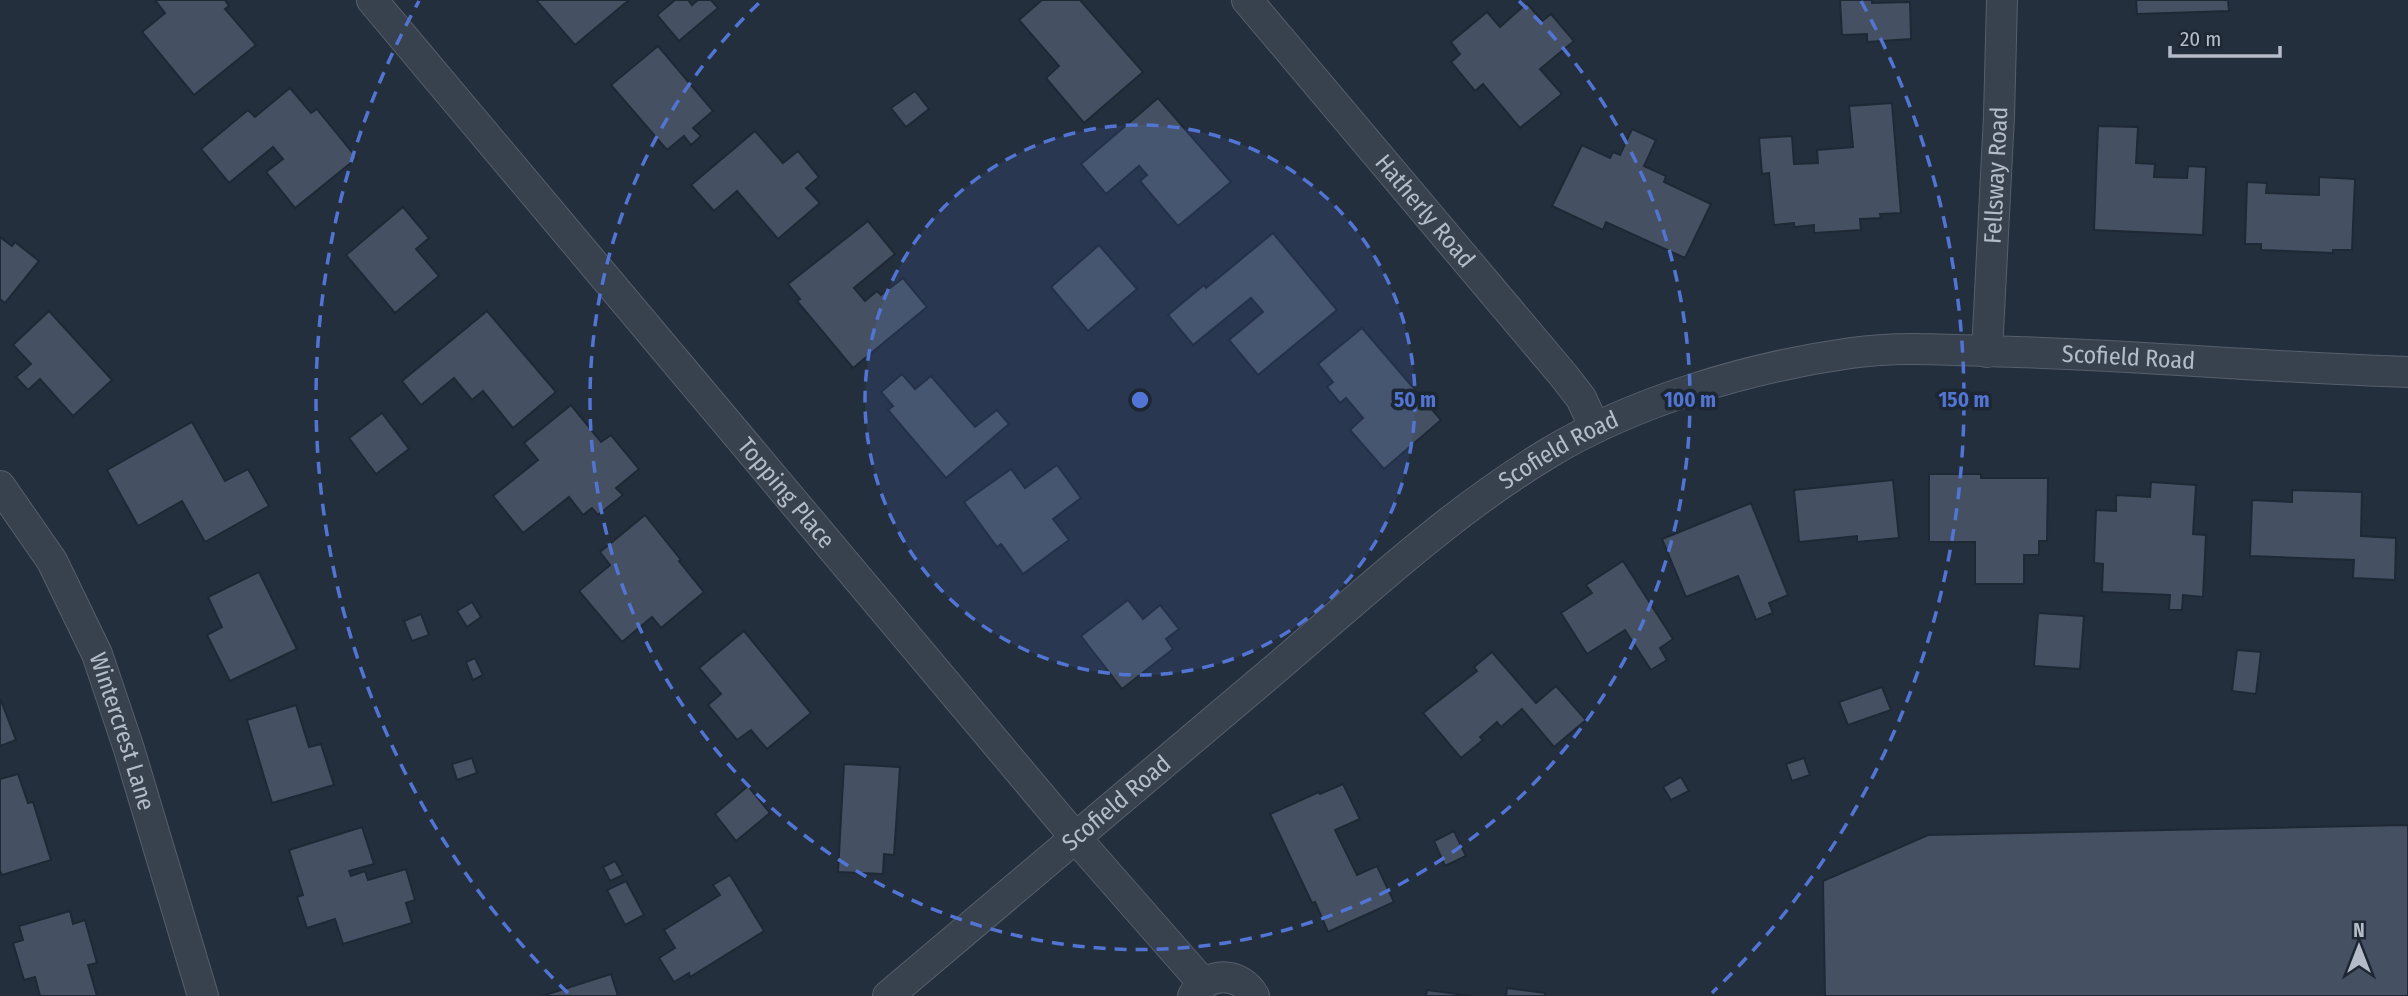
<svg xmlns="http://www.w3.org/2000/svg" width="2408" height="996" font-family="'Fira Sans Condensed',sans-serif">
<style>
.building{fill:#455162;stroke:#1f2835;stroke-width:2}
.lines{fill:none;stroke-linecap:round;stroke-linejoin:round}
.street-casing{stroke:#565f6c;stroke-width:32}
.street{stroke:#38414e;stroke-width:30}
.ring{fill:none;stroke:#5274d3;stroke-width:3.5;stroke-dasharray:12 9}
.labels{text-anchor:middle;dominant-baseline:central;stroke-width:7;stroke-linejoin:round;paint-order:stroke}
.street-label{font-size:24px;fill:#b4bcc9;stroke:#1d2633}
.centre{fill:#5274d3;stroke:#1d2633;stroke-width:3.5}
.ring-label{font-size:21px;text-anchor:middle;font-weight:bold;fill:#5274d3;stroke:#1d2633;stroke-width:7;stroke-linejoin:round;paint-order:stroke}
</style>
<rect width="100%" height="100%" fill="#242f3e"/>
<g class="building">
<path d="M155,0H225L229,6L225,9L256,45L194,95L142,32L165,13Z"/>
<path d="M536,0H629L575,45Z"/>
<path d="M675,0H688L692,5L698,0H711L718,8L679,41L657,15Z"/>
<path d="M1042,0H1080L1143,72L1084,123L1046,78L1059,66L1019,20Z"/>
<path d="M1840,0H1872V3L1910,2L1911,39L1867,42V34L1842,35Z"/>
<path d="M2136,0H2228L2229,11L2137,14Z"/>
<path d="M1527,3L1542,21L1551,14L1574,41L1540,69L1562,94L1520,128L1483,84L1475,91L1451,62L1460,54L1451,42L1487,12L1500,27Z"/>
<path d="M658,46L713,111L693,128L701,136L691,145L684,136L667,150L611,85Z"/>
<path d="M290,88L311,113L317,109L357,158L295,208L266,172L283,159L273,147L229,183L201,149L248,110L255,117Z"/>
<path d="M915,91L929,109L906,127L891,108Z"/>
<path d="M1158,98L1231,182L1178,226L1140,181L1147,175L1139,166L1106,194L1081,164Z"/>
<path d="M1892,103L1901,213L1880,214L1881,218L1860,219L1861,230L1814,233V225L1794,227V223L1774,225L1769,173L1762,174L1759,138L1792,136L1794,164L1818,163L1817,150L1853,147L1849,106Z"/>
<path d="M2098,126L2138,127L2136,163L2155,164L2154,177L2187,178L2188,166L2206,167L2203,235L2094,230Z"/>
<path d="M1632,129L1656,140L1644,166L1666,176L1664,182L1711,204L1685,258L1606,222L1603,230L1552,206L1582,145L1610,158L1613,152L1620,155Z"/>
<path d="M755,131L783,163L798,151L819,177L806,188L820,203L778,239L737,191L714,211L691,185Z"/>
<path d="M2319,177L2355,179L2352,250H2333V253L2261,250V244H2245L2247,182L2267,183L2266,193L2319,195Z"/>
<path d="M403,207L429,238L416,249L439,276L395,313L346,255Z"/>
<path d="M868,221L895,254L854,288L865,301L877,291L881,295L903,278L927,307L853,368L797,301L800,299L788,284Z"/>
<path d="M1273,233L1337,310L1258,375L1229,340L1263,312L1251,298L1193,345L1168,315L1204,285L1206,288Z"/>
<path d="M0,237L12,246L15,242L39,261L5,303L0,299Z"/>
<path d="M1099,245L1137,289L1088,331L1051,287Z"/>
<path d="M49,311L112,380L73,416L40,379L28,390L16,377L31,364L13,345Z"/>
<path d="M487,311L556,392L513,428L483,391L472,400L454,378L421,405L402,381Z"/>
<path d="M1362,328L1441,420L1384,469L1350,430L1363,418L1346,398L1340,403L1327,387L1333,382L1318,364Z"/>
<path d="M902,374L915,389L931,376L975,427L997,410L1009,424L946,478L888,410L893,406L881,392Z"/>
<path d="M571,405L601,442L611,435L639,469L616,488L623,495L598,515L592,508L583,515L569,497L523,533L493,496L538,460L524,443Z"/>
<path d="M382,413L409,449L376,474L349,438Z"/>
<path d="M192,422L225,481L248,469L269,506L205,542L182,501L138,526L107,470Z"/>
<path d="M1057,465L1081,498L1053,519L1069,540L1023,574L1001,544L997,547L964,502L1011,469L1025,488Z"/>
<path d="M1929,474H1981V478H2048L2047,541H2039V555H2024V584H1975V542H1929Z"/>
<path d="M1893,480L1899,538L1857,542V536L1799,542L1794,490Z"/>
<path d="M2151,482L2196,485L2193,534L2206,535L2203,597L2183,595L2182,610H2169L2170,595L2102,592L2103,564L2094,563L2096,510L2116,511V495L2150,497Z"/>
<path d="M2292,490L2362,492L2361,536L2396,538L2395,580L2353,578L2354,560L2250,556L2252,500L2292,502Z"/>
<path d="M1751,503L1788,595L1769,603L1773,613L1756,620L1738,576L1686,597L1662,539Z"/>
<path d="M645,515L681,560L679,561L704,592L661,628L652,617L622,642L579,591L610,565L600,552Z"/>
<path d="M1623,561L1673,639L1660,648L1667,660L1651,670L1625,630L1587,654L1561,613L1592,593L1586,585Z"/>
<path d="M259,572L297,649L230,681L207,635L222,627L208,597Z"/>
<path d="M1128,600L1143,619L1160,605L1179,629L1166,639L1173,649L1122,689L1081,636Z"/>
<path d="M472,602L481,617L467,627L457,611Z"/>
<path d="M2038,613L2084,616L2080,669L2034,666Z"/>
<path d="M421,614L429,635L412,641L404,621Z"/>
<path d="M744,631L811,713L767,749L751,730L737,740L708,705L721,694L699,668Z"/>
<path d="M2237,650L2261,652L2256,694L2232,691Z"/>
<path d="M1492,652L1536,703L1556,686L1586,720L1554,747L1522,709L1501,727L1497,722L1480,737L1483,740L1461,758L1423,713L1477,671L1474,667Z"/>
<path d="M475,658L483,675L473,680L466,662Z"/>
<path d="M1882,687L1891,710L1848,725L1839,702Z"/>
<path d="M0,698L16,740L0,746Z"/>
<path d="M296,705L309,747L321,744L334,785L272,803L247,720Z"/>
<path d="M472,758L477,773L457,780L452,764Z"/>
<path d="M1804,758L1810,775L1792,781L1786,764Z"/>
<path d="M844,764L900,767L894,855L884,854L883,874L838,872Z"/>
<path d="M18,774L28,803L33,802L51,860L2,875L0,871V779Z"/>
<path d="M1681,777L1689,791L1671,800L1663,787Z"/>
<path d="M1343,784L1360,819L1335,830L1357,875L1377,866L1394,902L1328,932L1315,902L1312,903L1270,814L1319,792L1320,794Z"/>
<path d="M748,786L770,813L736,841L715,814Z"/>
<path d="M2408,825V996H1825L1823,881L1928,835Z"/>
<path d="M362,827L374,864L349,871L351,876L365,871L368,880L406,869L415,900L406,903L412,923L343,944L335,919L307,928L297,897L303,895L289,850Z"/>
<path d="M1454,831L1466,856L1445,866L1434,841Z"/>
<path d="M615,861L623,875L610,881L603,867Z"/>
<path d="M730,875L764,931L690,977L689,973L674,982L659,958L675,948L664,930L720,895L713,885Z"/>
<path d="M626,881L644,915L625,925L607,890Z"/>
<path d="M70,911L73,924L85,920L97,963L88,965L97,996H40L35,977L24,980L13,943L23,940L19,926Z"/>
<path d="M611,974L618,996H542Z"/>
<path d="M1507,988L1545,993V996H1506Z"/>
<path d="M1427,990L1472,996H1426Z"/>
</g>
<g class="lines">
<defs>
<g id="street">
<path id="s1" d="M372,0L1075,837L1203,983"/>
<path id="s2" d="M1247,0L1564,376L1581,398L1595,428"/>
<path id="s3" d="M1987,352L1999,116L2002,0"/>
<path id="s4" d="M0,486L52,561L97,654L129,749L203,996"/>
<path id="s5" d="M888,996C1013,891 1136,786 1261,681C1354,603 1443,517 1547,454C1634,401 1751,367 1851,353C1906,345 1962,351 2017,352C2147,356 2277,368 2408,372"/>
<path d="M1193,996C1207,971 1240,971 1254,996"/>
</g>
</defs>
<use href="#street" class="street-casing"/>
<use href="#street" class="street"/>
</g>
<circle cx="1140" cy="400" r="275" fill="#5274d3" fill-opacity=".12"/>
<g class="ring">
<circle cx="1140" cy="400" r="275"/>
<path d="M1519 1A550 550 0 1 1 761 1"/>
<path d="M568 993A824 824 0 0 1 419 1M1861 1A824 824 0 0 1 1712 993"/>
</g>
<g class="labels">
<g class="street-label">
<text stroke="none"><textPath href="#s3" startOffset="177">Fellsway Road</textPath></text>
<text stroke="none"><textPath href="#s2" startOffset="276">Hatherly Road</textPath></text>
<text stroke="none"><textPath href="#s5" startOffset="1454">Scofield Road</textPath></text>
<text stroke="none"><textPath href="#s5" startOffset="866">Scofield Road</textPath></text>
<text stroke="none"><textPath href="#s1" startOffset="644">Topping Place</textPath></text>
<text stroke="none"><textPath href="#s4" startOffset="276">Wintercrest Lane</textPath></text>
<text stroke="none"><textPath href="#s5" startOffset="299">Scofield Road</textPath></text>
</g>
</g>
<circle cx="1140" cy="400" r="10" class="centre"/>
<g class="ring-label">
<text x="1415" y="407">50 m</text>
<text x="1690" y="407">100 m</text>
<text x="1964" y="407">150 m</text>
</g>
<g transform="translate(2359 947)" stroke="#1d2633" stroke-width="5" paint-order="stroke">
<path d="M0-5L12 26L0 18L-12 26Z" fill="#b4bcc9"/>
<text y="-10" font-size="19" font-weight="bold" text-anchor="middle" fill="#b4bcc9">N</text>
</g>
<path d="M2170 46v10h110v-10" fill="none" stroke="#b4bcc9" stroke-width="3.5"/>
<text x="2180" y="46" font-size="21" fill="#b4bcc9" stroke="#1d2633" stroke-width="5" paint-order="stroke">20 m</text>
</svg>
